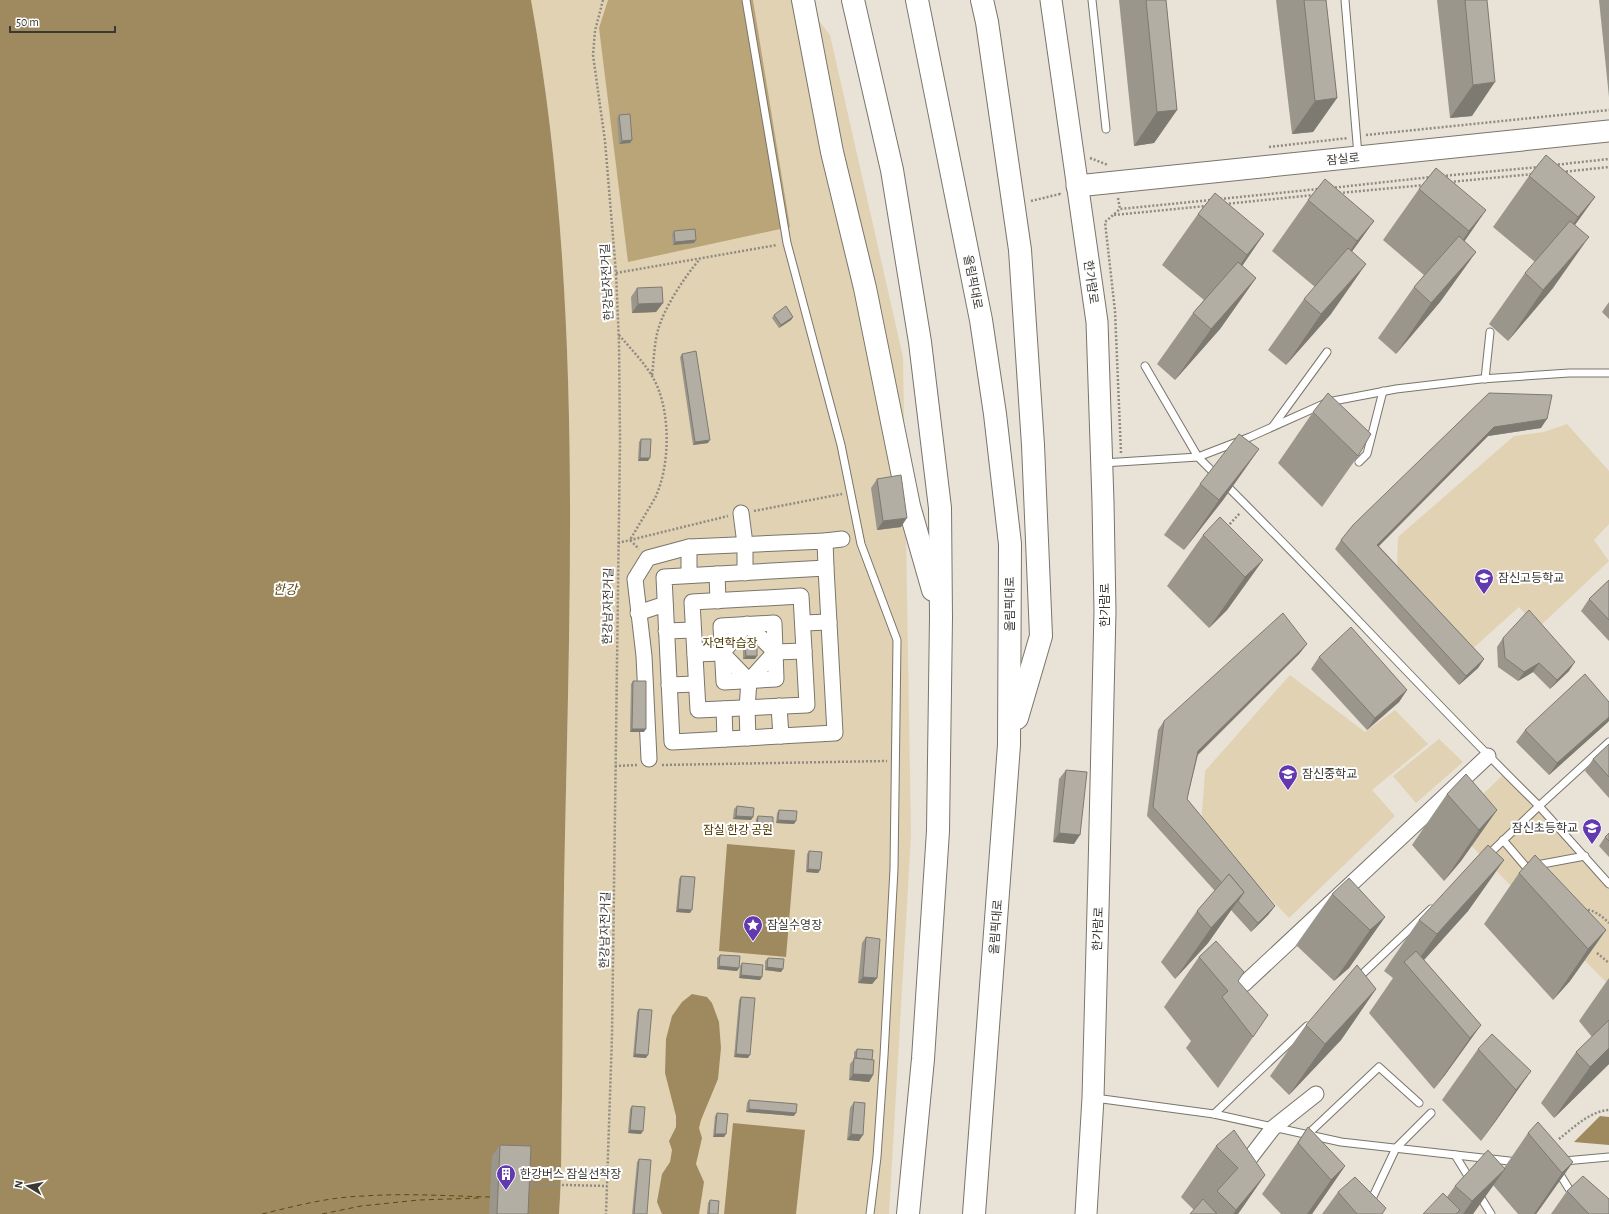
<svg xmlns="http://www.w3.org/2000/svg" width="1609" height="1214" font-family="'Alegreya Sans','Noto Sans KR',sans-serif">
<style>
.green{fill:#e1d2b3}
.forest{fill:#baa579}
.water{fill:#9f8a60}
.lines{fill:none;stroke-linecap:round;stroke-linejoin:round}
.ferry{stroke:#5e4711;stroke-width:1;stroke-dasharray:5 4;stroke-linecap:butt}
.lane-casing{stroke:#7a756b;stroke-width:9}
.street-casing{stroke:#7a756b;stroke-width:17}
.secondary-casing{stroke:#7a756b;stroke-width:23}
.highway-casing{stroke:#7a756b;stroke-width:24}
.path{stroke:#8f8b83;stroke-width:2.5;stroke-dasharray:2 2;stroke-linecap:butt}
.lane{stroke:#fff;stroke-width:7}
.street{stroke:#fff;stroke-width:15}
.secondary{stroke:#fff;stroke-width:21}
.highway{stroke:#fff;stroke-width:22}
.wall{fill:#9a968c}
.shaded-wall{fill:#7d7a72}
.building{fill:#b3aea3;stroke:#7d7a72}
.labels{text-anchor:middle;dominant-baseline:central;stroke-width:4;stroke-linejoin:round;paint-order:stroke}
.street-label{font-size:12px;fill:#3a3833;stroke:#fff}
.poi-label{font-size:12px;fill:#3a3833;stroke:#fff;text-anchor:start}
.park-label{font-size:12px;fill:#4e3800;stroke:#fff}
.water-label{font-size:13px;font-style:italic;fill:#5e4711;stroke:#fff}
</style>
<rect width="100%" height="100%" fill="#e8e2d7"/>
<g class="green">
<path d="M531,0H803L830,35L903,357L911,835L889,1214H559C562,1176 561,1136 562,1098C563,1010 563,923 565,835C571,557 581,275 531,0Z"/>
<path d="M1567,424L1609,471V524L1594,540L1609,561L1538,628L1519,607L1470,651L1397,570L1398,537L1514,436L1544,432Z"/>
<path d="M1290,675L1365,732L1395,710L1428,744L1372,790L1395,816L1289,918L1201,825L1205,771Z"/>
<path d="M1439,739L1463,762L1416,803L1393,776Z"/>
<path d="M1505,773L1609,884V985L1451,825Z"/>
</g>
<path class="forest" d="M608,0H753L790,227L628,262L599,28Z"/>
<g class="water">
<path d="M0,0H531C581,275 571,557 565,835C563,923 563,1010 562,1098C561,1136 562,1176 559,1214H0Z"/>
<path d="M727,844L795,850L786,957L719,951Z"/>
<path d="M692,994L707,997L712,1003L719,1022L721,1048L718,1079L701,1120L699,1128L702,1138L696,1164L704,1182L699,1214H662L657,1202L662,1174L670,1162L672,1150L669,1141L676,1127V1116L665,1073L666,1039L672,1016L682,1002Z"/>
<path d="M1600,1116L1609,1117V1145L1574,1142Z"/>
<path d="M733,1123L805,1130L796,1214H724Z"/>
</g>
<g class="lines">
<g class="ferry">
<path d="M262,1214C295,1206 329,1197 364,1196C406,1193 448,1196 490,1197"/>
<path d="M322,1214L361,1206L419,1200L479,1198"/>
</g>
<defs>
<g id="lane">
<path d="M746,0L787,243L841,445L861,544L897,640L894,869L884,1056L877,1157L870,1214"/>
<path d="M1092,0L1106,129"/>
<path d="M1345,0L1358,155"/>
<path d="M1145,366L1198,457L1217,476"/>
<path d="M1485,379L1490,332"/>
<path d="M1273,426L1327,352"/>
<path d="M1359,462L1367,454L1383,391"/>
<path d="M1103,463L1198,457L1250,437L1328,402L1396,389L1481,379L1569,373H1609"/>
<path d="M1224,483C1331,589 1432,701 1539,806L1609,742"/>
<path d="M1503,840L1526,867L1585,856"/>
<path d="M1488,855L1539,806L1609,884"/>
<path d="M1357,979L1431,909"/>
<path d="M1095,1098L1214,1114L1341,1142L1518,1162"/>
<path d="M1214,1114L1307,1026"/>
<path d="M1307,1135L1379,1067L1419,1103"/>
<path d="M1455,1155L1471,1181"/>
<path d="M1564,1161L1609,1157"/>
<path d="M1561,1176L1574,1197"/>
<path d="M1478,1193L1491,1214"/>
<path d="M1370,1203L1396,1148L1431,1113"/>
</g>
<g id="street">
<path d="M741,513L745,544V573"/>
<path d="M825,541L842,539"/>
<path d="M689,547V575"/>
<path d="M826,568L835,733L672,742L664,577Z"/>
<path d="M717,574L718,601"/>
<path d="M801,596L807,705L698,710L692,602Z"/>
<path d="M638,613L665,604"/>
<path d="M774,623L776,679L724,682L721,626Z"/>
<path d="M803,623L829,622"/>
<path d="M666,631L693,630"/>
<path d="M775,652L747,624L722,653L749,681L775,652L804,651"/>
<path d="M695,654L722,653"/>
<path d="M669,685L696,684"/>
<path d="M779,706L781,736"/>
<path d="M724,709L725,739"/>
<path d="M748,738L747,708L749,681"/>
<path d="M649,759L644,656L635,579L648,558L689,547L825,541L826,568"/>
<path d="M1244,984L1488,756"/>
<path d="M1240,1171L1273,1128L1316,1094"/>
</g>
<g id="secondary">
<path d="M1051,0L1097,322L1103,502L1105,611L1099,871L1093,1098L1086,1214"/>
<path d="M1077,186L1609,131"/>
</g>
<g id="highway">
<path d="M803,0L832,152L865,288L909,506L933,590"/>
<path d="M853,0L892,170L920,342L940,508L941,617L938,831L923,1059L908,1214"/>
<path d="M917,0L981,320L995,414L1010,544L1009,745L974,1214"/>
<path d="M982,0L987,22L1020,250L1033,445L1041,636L1017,718"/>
</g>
</defs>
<use href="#lane" class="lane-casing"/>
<use href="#street" class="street-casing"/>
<use href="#secondary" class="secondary-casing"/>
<use href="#highway" class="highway-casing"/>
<g class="path">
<path d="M603,0L595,31L593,55L605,141L616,273L619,343L620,441L612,1036L606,1214"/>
<path d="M1366,135L1609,110"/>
<path d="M1269,147L1348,138"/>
<path d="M1090,158L1108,165"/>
<path d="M1554,165L1609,159"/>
<path d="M1562,172L1609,167"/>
<path d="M1442,176L1539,167"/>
<path d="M1450,182L1533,174"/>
<path d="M1331,188L1431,177"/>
<path d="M1339,193L1425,185"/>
<path d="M1118,198L1120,209"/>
<path d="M1220,199L1318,189"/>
<path d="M1031,201L1060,194V195"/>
<path d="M1225,204L1314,195"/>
<path d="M1114,215L1206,206"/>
<path d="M616,273L777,245"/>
<path d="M619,335C630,348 643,361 652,376C671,407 671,465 655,498C647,512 638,526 630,540L639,549"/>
<path d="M652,375C654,360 654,345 658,330C664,308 685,276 700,259"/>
<path d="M1121,453L1115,311L1105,222L1120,209L1211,200"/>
<path d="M754,511L842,494"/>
<path d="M1227,527L1240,513"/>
<path d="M618,543L728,516"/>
<path d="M662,765L887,761"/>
<path d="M615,766L637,765"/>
<path d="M1584,909C1594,910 1602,916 1609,923"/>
<path d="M1597,953L1609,963"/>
<path d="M1559,1139C1573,1128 1590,1111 1609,1110"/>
<path d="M526,1184L607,1186"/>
</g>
<use href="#lane" class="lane"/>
<use href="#street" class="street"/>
<use href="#secondary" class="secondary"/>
<use href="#highway" class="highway"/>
</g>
<g class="wall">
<path d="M1119,0H1166L1177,110L1154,143L1134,146Z"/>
<path d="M1276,0H1326L1337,98L1313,132L1292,134Z"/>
<path d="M1437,0H1487L1472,116L1450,118Z"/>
<path d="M1599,0H1609V97Z"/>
<path d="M619,115L632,140L630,143L619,144L617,118Z"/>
<path d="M1529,176L1595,197L1575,225L1553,288L1508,341L1489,324L1525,273L1535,262L1493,227Z"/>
<path d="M1419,189L1486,210L1464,241L1476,252L1440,302L1396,354L1378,338L1414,287L1424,275L1383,240Z"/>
<path d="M1308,200L1374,221L1352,251L1331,314L1286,365L1268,350L1304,299L1315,287L1272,251Z"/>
<path d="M1198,214L1264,234L1242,266L1256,278L1220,329L1175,380L1157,364L1193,313L1204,300L1162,265Z"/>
<path d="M674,231L696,240L694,243L673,245L672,234Z"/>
<path d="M637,288L663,303L656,312L632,313L631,297Z"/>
<path d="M1609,302V319L1602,312Z"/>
<path d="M774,315L793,317L791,320L779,328L772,318Z"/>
<path d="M682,354L708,443L693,445L680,357Z"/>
<path d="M1489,393L1541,428L1488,436L1379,546L1484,659L1478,668L1459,685L1335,549L1341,540Z"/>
<path d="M1313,412L1358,456L1322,507L1278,463Z"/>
<path d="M641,439L648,461H638L639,442Z"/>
<path d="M1259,449L1223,500L1184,550L1164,535L1200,484Z"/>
<path d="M877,479L901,527L877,530L871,488Z"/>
<path d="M1203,535L1263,560L1227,610L1209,628L1167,586Z"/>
<path d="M1609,580V641L1581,611L1589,599Z"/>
<path d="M1503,638L1569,671L1550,689L1533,672L1518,681L1498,667L1497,647Z"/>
<path d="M745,644L755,659H743V647Z"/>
<path d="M1300,653L1198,755L1187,799L1275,906L1268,915L1251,932L1231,910L1208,943L1175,979L1161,962L1197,911L1215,891L1147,816L1158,730L1164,721Z"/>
<path d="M1319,657L1407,690L1399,702L1367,730L1311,669Z"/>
<path d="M633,681L644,732H630L631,684Z"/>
<path d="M1608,722L1549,775L1516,742L1525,730Z"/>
<path d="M1609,744V798L1585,771L1593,759Z"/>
<path d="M1066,770L1074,844L1053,842L1059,779Z"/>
<path d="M1447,794L1497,810L1461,861L1444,881L1412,845Z"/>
<path d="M737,806L753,817L751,820L733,819L734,809Z"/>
<path d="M779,810L794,824L776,823L777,813Z"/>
<path d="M758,816L773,828L770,831L755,830L756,819Z"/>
<path d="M1609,833V857L1599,846L1605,837Z"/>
<path d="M809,851L820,870L818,873L806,872L807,854Z"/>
<path d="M1504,860L1468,911L1424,960L1481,1025L1445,1075L1434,1089L1369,1013L1393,978L1384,971L1419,920Z"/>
<path d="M1519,873L1606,930L1570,981L1553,1000L1484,924Z"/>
<path d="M681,876L690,913L676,912L679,879Z"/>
<path d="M1332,894L1385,917L1349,968L1334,981L1296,945Z"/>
<path d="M866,937L877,978L872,984L858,983L862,943Z"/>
<path d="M720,955L739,968L737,971L717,969V958Z"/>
<path d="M1199,957L1238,981L1253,1037L1218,1088L1186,1048L1191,1041L1164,1007Z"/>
<path d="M768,958L783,969L781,972L765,970V961Z"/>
<path d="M742,963L762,977L760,980L739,978L740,966Z"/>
<path d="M1609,978V1064L1554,1118L1541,1103L1576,1052L1592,1037L1579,1021Z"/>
<path d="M1376,989L1341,1040L1289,1095L1270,1076L1306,1025Z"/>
<path d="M741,997L748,1058L734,1057L739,1000Z"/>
<path d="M639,1009L646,1058L633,1057L637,1012Z"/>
<path d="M857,1049L872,1060L873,1075L869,1082L849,1080L850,1064L854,1059V1052Z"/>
<path d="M1478,1049L1531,1071L1495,1122L1481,1141L1442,1100Z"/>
<path d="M749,1100L794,1116L746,1112L747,1103Z"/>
<path d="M854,1102L859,1141L847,1140L850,1108Z"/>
<path d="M632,1106L641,1134L628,1133L630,1109Z"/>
<path d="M717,1113L726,1134L724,1137H713L715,1116Z"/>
<path d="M1308,1127L1345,1166L1312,1214H1281L1262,1194L1273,1178Z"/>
<path d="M1528,1133L1573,1162L1536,1214H1518L1493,1185L1473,1214H1423L1447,1197L1455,1186L1504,1168Z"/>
<path d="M500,1145L528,1214H489L492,1156Z"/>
<path d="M1216,1146L1265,1175L1238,1214H1190L1194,1210L1181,1197Z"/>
<path d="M639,1159L647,1214H632L637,1162Z"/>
<path d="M1567,1191L1609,1214H1551Z"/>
<path d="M1338,1192L1382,1214H1322Z"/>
<path d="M710,1200L718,1214H707L708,1203Z"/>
</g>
<g class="shaded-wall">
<path d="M1495,82L1472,116L1450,118L1473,85Z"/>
<path d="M1337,98L1313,132L1292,134L1315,101Z"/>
<path d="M1177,110L1154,143L1134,146L1157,112Z"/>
<path d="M632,140L630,143L619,144L622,141Z"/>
<path d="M1595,197L1559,247L1542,268L1578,217Z"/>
<path d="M1486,210L1451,261L1433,282L1469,231Z"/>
<path d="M1374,221L1338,271L1321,292L1357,241Z"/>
<path d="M1264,234L1229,285L1211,306L1247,255Z"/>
<path d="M1589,237L1553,288L1508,341L1543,290Z"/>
<path d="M696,240L694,243L673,245L675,242Z"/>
<path d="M1476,252L1440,302L1396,354L1431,303Z"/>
<path d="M1366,264L1331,314L1286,365L1321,314Z"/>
<path d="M1256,278L1220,329L1175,380L1211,329Z"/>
<path d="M663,303L656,312L632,313L638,304Z"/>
<path d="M793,317L791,320L779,328L781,325Z"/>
<path d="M1547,419L1541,428L1488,436L1371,554L1377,545L1494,427Z"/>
<path d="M710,440L708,443L693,445L695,442Z"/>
<path d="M1259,449L1223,500L1184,550L1219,500Z"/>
<path d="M640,458H650L648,461H638Z"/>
<path d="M907,518L901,527L877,530L883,521Z"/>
<path d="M1263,560L1227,610L1209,628L1245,577Z"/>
<path d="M1307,644L1300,653L1192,760L1198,751Z"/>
<path d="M746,656H757L755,659H743Z"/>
<path d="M1484,659L1478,668L1459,685L1466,676Z"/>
<path d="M1575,662L1569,671L1550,689L1557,680Z"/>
<path d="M1539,663L1533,672L1518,681L1524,672Z"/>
<path d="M1407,690L1399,702L1367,730L1375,718Z"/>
<path d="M1609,717V721L1608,722L1549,775L1557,763Z"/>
<path d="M632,729H646L644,732H630Z"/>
<path d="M1497,810L1461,861L1444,881L1479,830Z"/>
<path d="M736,816L753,817L751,820L733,819Z"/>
<path d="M778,820L796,821L794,824L776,823Z"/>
<path d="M757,827L773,828L770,831L755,830Z"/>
<path d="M1059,833L1080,835L1074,844L1053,842Z"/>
<path d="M1504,860L1468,911L1413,972L1411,970L1437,934Z"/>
<path d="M808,869L820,870L818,873L806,872Z"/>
<path d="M1244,892L1208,943L1175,979L1211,928Z"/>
<path d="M1275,906L1268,915L1251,932L1258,923Z"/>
<path d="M678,909L692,910L690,913L676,912Z"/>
<path d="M1385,917L1349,968L1334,981L1370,930Z"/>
<path d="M1606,930L1570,981L1553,1000L1588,949Z"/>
<path d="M719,966L739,968L737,971L717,969Z"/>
<path d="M767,967L783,969L781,972L765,970Z"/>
<path d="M741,975L762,977L760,980L739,978Z"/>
<path d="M863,977L877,978L872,984L858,983Z"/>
<path d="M1376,989L1341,1040L1289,1095L1325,1044Z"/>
<path d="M1481,1025L1445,1075L1434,1089L1470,1038Z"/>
<path d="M1609,1048V1064L1554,1118L1590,1067Z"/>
<path d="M635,1054L648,1055L646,1058L633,1057Z"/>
<path d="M736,1054L750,1055L748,1058L734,1057Z"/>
<path d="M1531,1071L1495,1122L1481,1141L1516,1090Z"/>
<path d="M853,1074L873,1075L869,1082L849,1080Z"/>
<path d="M749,1109L796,1113L794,1116L746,1112Z"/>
<path d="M630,1130L643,1131L641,1134L628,1133Z"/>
<path d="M715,1134H726L724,1137H713Z"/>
<path d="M851,1134L863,1135L859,1141L847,1140Z"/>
<path d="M1573,1162L1537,1213L1536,1214H1534L1562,1173Z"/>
<path d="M1345,1166L1312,1214H1307L1331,1180Z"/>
<path d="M1505,1169L1473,1214H1463L1472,1201Z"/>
<path d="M1265,1175L1238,1214H1233L1236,1210Z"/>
</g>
<g class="building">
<path d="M1146,0H1166L1177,110L1157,112Z"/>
<path d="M1304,0H1326L1337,98L1315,101Z"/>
<path d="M1465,0H1487L1495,82L1473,85Z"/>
<path d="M630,114L632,140L622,141L619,115Z"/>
<path d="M1546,155L1595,197L1578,217L1529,176Z"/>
<path d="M1436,168L1486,210L1469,231L1419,189Z"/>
<path d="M1325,179L1374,221L1357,241L1308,200Z"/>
<path d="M1215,193L1264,234L1247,255L1198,214Z"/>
<path d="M1570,221L1589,237L1543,290L1525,273Z"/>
<path d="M695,229L696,240L675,242L674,231Z"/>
<path d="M1459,236L1476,252L1431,303L1414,287Z"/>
<path d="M1348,248L1366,264L1321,314L1304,299Z"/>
<path d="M1238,262L1256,278L1211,329L1193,313Z"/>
<path d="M662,287L663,303L638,304L637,288Z"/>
<path d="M786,306L793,317L781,325L774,315Z"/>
<path d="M696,351L710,440L695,442L682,354Z"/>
<path d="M1328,393L1371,434L1358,456L1313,412Z"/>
<path d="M1489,393L1552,395L1547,419L1494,427L1377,545L1484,659L1466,676L1341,540L1353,525Z"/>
<path d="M1239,434L1259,449L1219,500L1200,484Z"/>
<path d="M641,439H651L650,458H640Z"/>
<path d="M901,475L907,518L883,521L877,479Z"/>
<path d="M1220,517L1263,560L1245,577L1203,535Z"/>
<path d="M1609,580V620L1589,599Z"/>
<path d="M1529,610L1575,662L1557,680L1539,663L1524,672L1505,658L1503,638Z"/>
<path d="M1283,613L1307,644L1198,751L1187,799L1275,906L1258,923L1238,901L1244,892L1229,874L1222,883L1153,807L1164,721Z"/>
<path d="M1351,627L1407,690L1375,718L1319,657Z"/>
<path d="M745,644H757V656H746Z"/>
<path d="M1585,674L1609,702V717L1557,763L1525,730Z"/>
<path d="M633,681H646V729H632Z"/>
<path d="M1609,744V777L1593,759Z"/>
<path d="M1066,770L1087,772L1080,835L1059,833Z"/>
<path d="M1466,774L1497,810L1479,830L1447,794Z"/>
<path d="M737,806L754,808L753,817L736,816Z"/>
<path d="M779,810L797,811L796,821L778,820Z"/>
<path d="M758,816L773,817V828L757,827Z"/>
<path d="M1609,833V841L1605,837Z"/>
<path d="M1488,845L1504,860L1437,934L1419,920Z"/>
<path d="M809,851L822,852L820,870L808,869Z"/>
<path d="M1535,855L1606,930L1588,949L1519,873Z"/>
<path d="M1229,874L1244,892L1211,928L1197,911Z"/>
<path d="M681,876L695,877L692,910L678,909Z"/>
<path d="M1349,878L1385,917L1370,930L1332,894Z"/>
<path d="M866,937L880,939L877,978L863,977Z"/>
<path d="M1216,941L1244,972L1238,981L1268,1015L1253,1037L1222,997L1228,991L1199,957Z"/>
<path d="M1416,951L1481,1025L1470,1038L1404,962Z"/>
<path d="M720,955L740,956L739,968L719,966Z"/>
<path d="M768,958L784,959L783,969L767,967Z"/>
<path d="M742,963L763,965L762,977L741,975Z"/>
<path d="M1357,965L1376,989L1325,1044L1306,1025Z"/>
<path d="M741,997L755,998L750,1055L736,1054Z"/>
<path d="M639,1009L652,1010L648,1055L635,1054Z"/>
<path d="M1609,1020V1048L1590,1067L1576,1052Z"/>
<path d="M1492,1034L1531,1071L1516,1090L1478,1049Z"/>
<path d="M857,1049L873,1050L872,1060L856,1058Z"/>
<path d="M854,1058L874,1060L873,1075L853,1074Z"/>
<path d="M749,1100L797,1104L796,1113L749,1109Z"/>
<path d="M854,1102L865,1103L863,1135L851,1134Z"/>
<path d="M632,1106L645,1107L643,1131L630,1130Z"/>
<path d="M717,1113L728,1114L726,1134H715Z"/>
<path d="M1538,1122L1573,1162L1562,1173L1528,1133Z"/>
<path d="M1308,1127L1345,1166L1331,1180L1298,1143Z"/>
<path d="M1234,1130L1265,1175L1236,1210L1217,1191L1238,1168L1216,1146Z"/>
<path d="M500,1145L531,1146L528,1214H497Z"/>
<path d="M1488,1150L1505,1169L1472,1201L1455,1186Z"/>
<path d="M639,1159L651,1160L647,1214H634Z"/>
<path d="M1583,1176L1609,1199V1214H1589L1567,1191Z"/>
<path d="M1355,1177L1386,1208L1382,1214H1357L1338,1192Z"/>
<path d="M1443,1193L1460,1210L1456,1214H1423Z"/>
<path d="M1203,1199L1217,1214H1190Z"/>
<path d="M710,1200L719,1201L718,1214H709Z"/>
</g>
<defs>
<symbol id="school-pin" viewBox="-11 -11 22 30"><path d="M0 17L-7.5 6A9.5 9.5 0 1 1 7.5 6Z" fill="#6339b0" stroke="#fff"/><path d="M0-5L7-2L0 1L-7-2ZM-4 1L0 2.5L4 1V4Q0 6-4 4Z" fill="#fff"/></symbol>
<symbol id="sight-pin" viewBox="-11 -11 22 30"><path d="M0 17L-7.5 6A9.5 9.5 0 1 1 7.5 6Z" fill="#6339b0" stroke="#fff"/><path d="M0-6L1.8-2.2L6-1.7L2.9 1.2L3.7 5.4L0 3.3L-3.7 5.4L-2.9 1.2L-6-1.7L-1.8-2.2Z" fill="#fff"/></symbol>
<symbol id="building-pin" viewBox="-11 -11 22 30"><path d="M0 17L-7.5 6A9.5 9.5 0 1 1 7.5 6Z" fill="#6339b0" stroke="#fff"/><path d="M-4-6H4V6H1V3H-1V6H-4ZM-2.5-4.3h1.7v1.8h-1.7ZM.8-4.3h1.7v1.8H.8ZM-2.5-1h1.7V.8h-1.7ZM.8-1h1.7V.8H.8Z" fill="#fff"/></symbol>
</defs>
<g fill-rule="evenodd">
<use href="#school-pin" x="1473" y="567" width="22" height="30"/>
<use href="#school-pin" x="1277" y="763" width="22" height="30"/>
<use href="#school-pin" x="1581" y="817" width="22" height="30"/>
<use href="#sight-pin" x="742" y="914" width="22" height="30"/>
<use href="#building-pin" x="495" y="1163" width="22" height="30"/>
</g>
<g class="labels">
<g class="street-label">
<text transform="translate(1343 159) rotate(-6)">잠실로</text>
<text transform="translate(607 282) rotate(-93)">한강남자전거길</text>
<text transform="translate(973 282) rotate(79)">올림픽대로</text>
<text transform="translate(1091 282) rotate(82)">한가람로</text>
<text transform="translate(1010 604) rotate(-90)">올림픽대로</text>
<text transform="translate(1105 605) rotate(-90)">한가람로</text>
<text transform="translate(608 606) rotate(-89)">한강남자전거길</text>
<text transform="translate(996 927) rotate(-86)">올림픽대로</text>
<text transform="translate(1098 929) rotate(-88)">한가람로</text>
<text transform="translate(605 930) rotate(-89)">한강남자전거길</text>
</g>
<g class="poi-label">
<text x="1498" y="578">잠신고등학교</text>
<text x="1302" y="774">잠신중학교</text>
<text x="1578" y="828" text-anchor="end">잠신초등학교</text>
<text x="767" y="925">잠실수영장</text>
<text x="520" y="1174">한강버스 잠실선착장</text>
</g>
<g class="park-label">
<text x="730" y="643">자연학습장</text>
<text x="738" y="830">잠실 한강 공원</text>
</g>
<g class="water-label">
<text x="285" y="590">한강</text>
</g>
</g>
<g transform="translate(28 1186) rotate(280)" stroke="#ffffff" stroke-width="3" paint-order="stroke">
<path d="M0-3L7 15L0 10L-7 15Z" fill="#3a3833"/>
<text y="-6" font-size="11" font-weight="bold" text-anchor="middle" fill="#3a3833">N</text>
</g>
<path d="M10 26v6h105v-6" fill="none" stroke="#3a3833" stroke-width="2"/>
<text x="16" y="26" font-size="12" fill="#3a3833" stroke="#ffffff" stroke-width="3" paint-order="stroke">50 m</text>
</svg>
